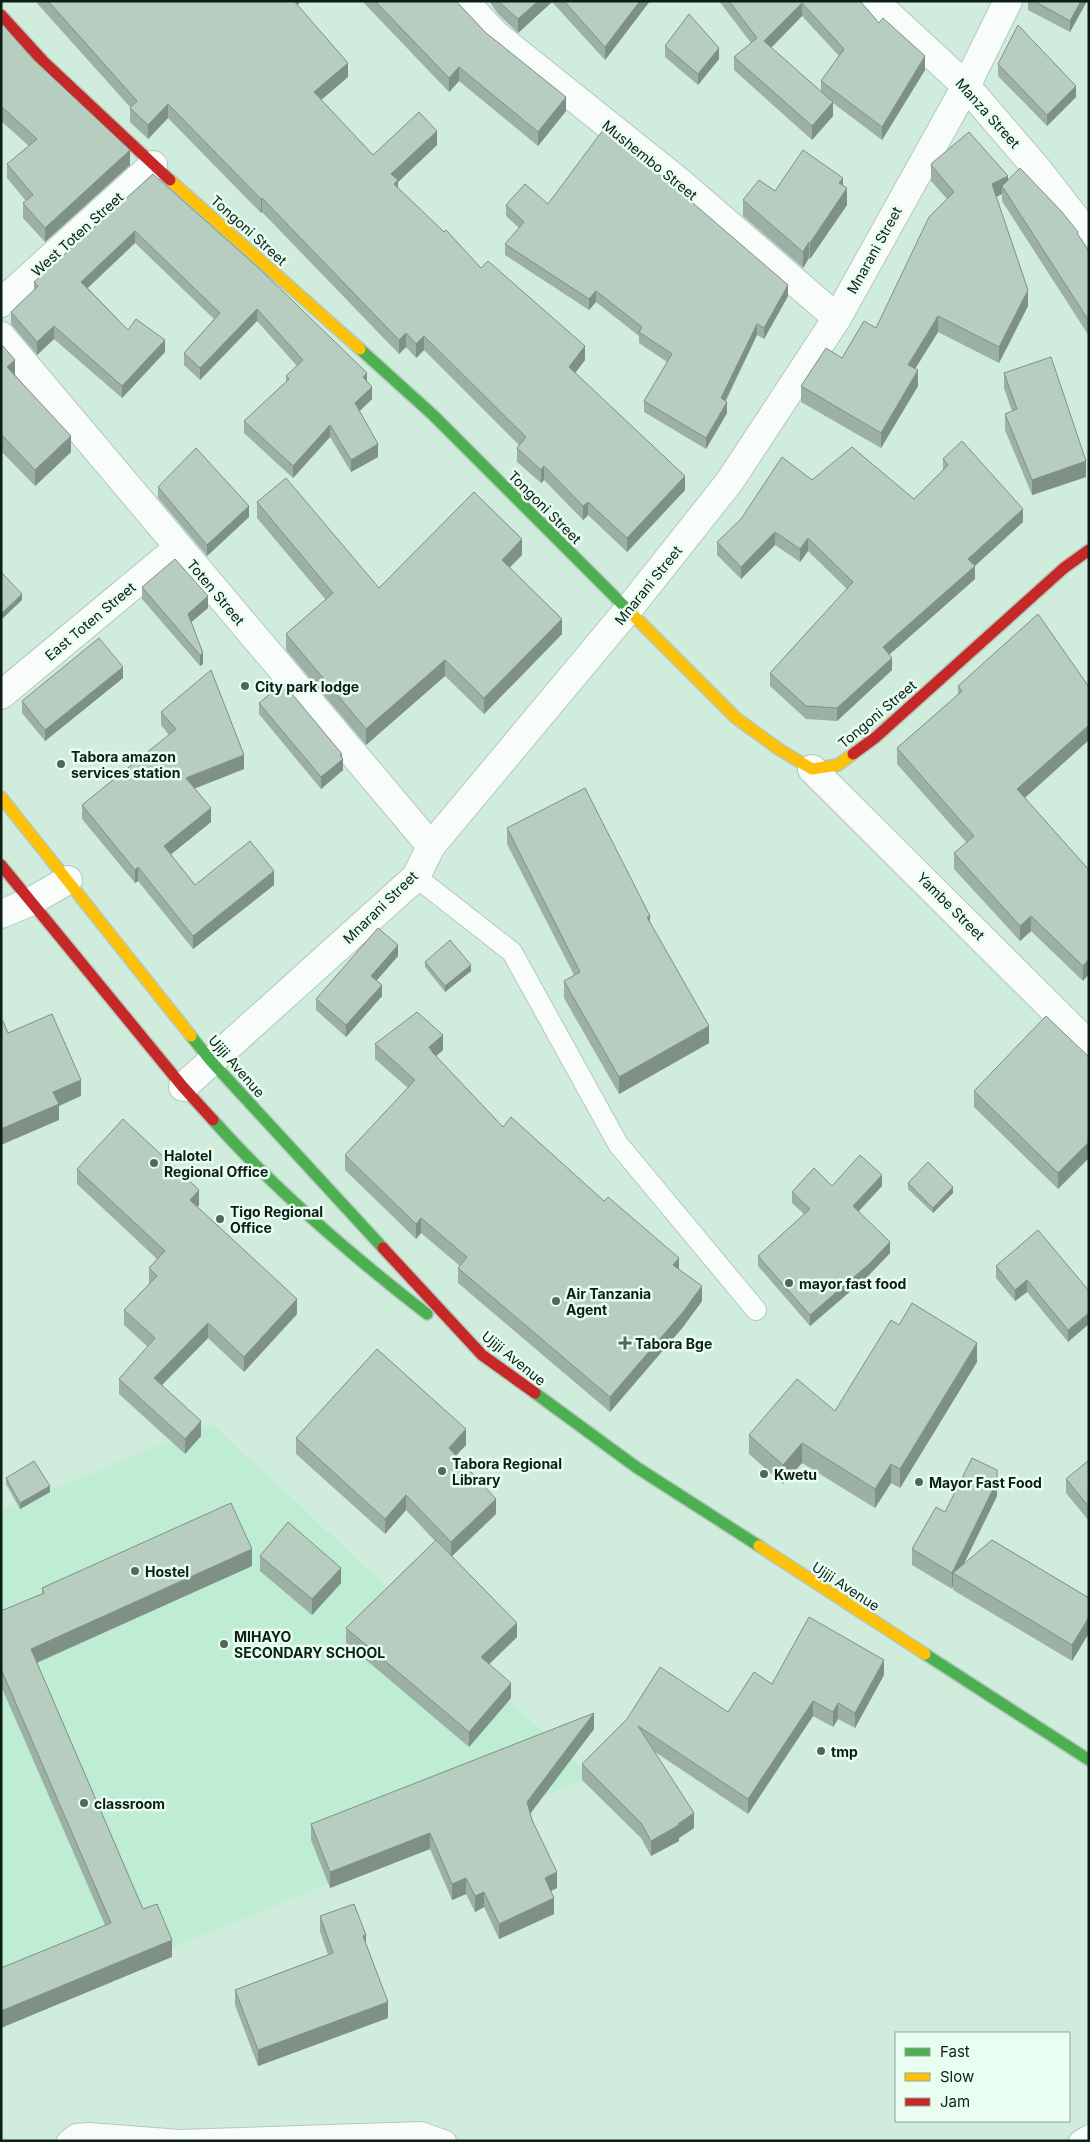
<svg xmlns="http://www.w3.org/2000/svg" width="1090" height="2142" font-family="Inter,sans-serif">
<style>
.built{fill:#bfedd3}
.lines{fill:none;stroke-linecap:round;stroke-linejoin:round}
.lane-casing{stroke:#b2c9bc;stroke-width:22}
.street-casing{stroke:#b2c9bc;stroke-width:30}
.fast-casing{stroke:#b2c9bc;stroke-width:14}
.slow-casing{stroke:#b2c9bc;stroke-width:14}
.jam-casing{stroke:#b2c9bc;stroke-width:14}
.lane{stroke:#f8fcfa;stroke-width:20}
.street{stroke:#f8fcfa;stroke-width:28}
.fast{stroke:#4caf50;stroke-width:11}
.slow{stroke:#ffc107;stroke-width:11}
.jam{stroke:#c62828;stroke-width:11}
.wall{fill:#9db0a5;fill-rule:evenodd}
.shaded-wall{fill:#7f9086}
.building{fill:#b6cdc0;stroke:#7f9086}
.poi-dot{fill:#50675b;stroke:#e9fdf1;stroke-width:2}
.labels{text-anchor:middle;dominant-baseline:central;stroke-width:5;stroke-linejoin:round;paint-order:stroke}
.street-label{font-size:14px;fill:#0b1f15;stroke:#e9fdf1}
.poi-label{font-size:14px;font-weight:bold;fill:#0b1f15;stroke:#e9fdf1;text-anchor:start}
</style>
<rect width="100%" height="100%" fill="#d0ecdc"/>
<path class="built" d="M212,1424L591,1777L1,2017V1510Z"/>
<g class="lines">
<defs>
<g id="lane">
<path d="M416,877L512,952L618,1144L756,1310"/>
<path d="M67,2141L76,2134L89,2133L180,2140L421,2132L446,2141"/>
<path d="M1079,2141L1089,2135"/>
</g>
<g id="street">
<path d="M464,1L496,35L682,184L837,318"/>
<path d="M874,1L966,86L1039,171L1089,236"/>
<path d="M1,303L153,165"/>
<path d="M1,336L431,846"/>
<path d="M1,695L178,548"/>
<path d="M812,769L1089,1045"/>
<path d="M1,914L30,902L68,880"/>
<path d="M183,1087L416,877L431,846L627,611L730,481L837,318L966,86L1008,1"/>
</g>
<g id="fast">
<path d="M360,349L433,415L633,615"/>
<path d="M191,1036L211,1061L383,1248"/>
<path d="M213,1120C277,1192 351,1255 427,1314"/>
<path d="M535,1393L636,1467L759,1546"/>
<path d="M925,1654L1089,1760"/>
</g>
<g id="slow">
<path d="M170,180L360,349"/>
<path d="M633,615L736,718L780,750L812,769L838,765L853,754"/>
<path d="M1,797L191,1036"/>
<path d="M759,1546L925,1654"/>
</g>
<g id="jam">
<path d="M1,15L44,62L170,180"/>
<path d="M853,754L876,737L1064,568L1089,550"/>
<path d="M1,865L183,1087L213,1120"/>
<path d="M383,1248L482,1355L535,1393"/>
</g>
</defs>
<use href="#lane" class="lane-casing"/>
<use href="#street" class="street-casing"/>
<use href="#fast" class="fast-casing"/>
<use href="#slow" class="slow-casing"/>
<use href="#jam" class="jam-casing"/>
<use href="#lane" class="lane"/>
<use href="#street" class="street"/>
<use href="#fast" class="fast"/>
<use href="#slow" class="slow"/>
<use href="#jam" class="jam"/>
</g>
<g class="wall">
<path d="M35,1H302L297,5L348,77L321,100L373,155L437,145L398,182V188L481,268L585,360L575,373L685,490L627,552L588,515L583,520L544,480L541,483L517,462V448L519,445L424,350L416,358L406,347L399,354L262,212L261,213L168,118L148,139L130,122V107Z"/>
<path d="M362,1H456L485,32L566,111L538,146L459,81L449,92Z"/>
<path d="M489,1H650L605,60L552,2L518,33L498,14Z"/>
<path d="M719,1H860L879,23L925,70L882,140L833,103V116L812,140L734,70V57L751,43ZM802,16L839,56L821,81V92L771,48Z"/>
<path d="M1028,1H1087L1070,32L1028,10Z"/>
<path d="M1,27L130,165L45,242L23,218V203L26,201L7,178V164L29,146L1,121Z"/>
<path d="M665,46L719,59L698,85L665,57Z"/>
<path d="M998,64L1076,97L1047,126L998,76Z"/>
<path d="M931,165L1008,180L1078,235L1089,251V336L1002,201V194L996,197L1028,306L999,363L938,332L915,369L918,386L881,448L801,402V386L842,358L876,328L947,199L931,181Z"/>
<path d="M153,174L367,382L372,399L360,411L378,457L351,472L330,437L293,478L244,433V421L286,382V376L297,366L257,321L200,380L184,365V353L214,319L135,243L88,288L128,330L165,352L122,398L54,339L37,355L11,324V312L34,290V282Z"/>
<path d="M843,186L847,205L810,259L809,258L803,268L743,216V200L775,191Z"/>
<path d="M548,204L788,296L764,339L757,335L726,401L727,413L706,449L644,412V401L667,362L639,343V336L596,302L589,310L505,255V244L519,228L506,216V205Z"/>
<path d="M1,344L15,375L71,452L35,486L1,451Z"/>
<path d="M1004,373L1086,477L1032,495L1005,430V414L1012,411L1004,388Z"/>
<path d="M943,459L1023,522L975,566V579L889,655L892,670L837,721L806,719L770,686V673L847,589L808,551L800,562L775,545L741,579L717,555V542L812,480L914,499L943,470Z"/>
<path d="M158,487L249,517L207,556L158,498Z"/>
<path d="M257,502L379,588L522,555L510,567L562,634L484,714L445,676L366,745L286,650V634L326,600L257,518Z"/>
<path d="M142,587L208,608L191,622L203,664L200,666L142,599Z"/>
<path d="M123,678L45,741L22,713V701Z"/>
<path d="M958,686L1087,741L1024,798L1089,870L1083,981L1031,931L1020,941L954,869V853L967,843L897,764V748L958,695Z"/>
<path d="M259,703L342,758L343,770L321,789L259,714Z"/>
<path d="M161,712L244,769L194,788L211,822L170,855L195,885H274L193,949L138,881L135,883L82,819V805L169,735L161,725Z"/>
<path d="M507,828L650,923L709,1043L619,1094L564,998V981L574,975L507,844Z"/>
<path d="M398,956L376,981L382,996L346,1037L316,1010V999Z"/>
<path d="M425,962L471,971L445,992L425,967Z"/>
<path d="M375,1044L443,1050L436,1056L503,1127L679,1269L702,1301L683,1327L610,1412L458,1283V1268L460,1266L421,1233L416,1239L345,1170V1155L408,1088L375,1059Z"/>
<path d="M1089,1057L1058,1189L974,1107V1091Z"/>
<path d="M77,1169L199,1205L197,1207L297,1314L244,1372L208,1338L162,1385L201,1436L185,1454L119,1394V1379L148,1347L124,1325V1310L149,1284V1268L157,1259L77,1184Z"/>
<path d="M908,1183L953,1193L933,1213L908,1189Z"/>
<path d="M832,1186H882L859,1211L890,1253L868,1276L810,1326L758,1266V1256L804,1214L792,1203V1192Z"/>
<path d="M996,1266L1089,1291L1068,1342L1027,1292L1015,1301L996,1278Z"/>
<path d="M899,1325L977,1362L900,1488L891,1483L875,1508L802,1463L783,1484L749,1454V1435L835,1411Z"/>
<path d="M296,1438L466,1445L456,1455L496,1514L452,1556L517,1637L489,1664L511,1698L469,1747L346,1643V1628L435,1541L406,1510L385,1534L296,1454Z"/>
<path d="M1089,1460V1521L1066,1493V1479Z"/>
<path d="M6,1478L50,1492L20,1509L6,1484Z"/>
<path d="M997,1496L963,1564L1089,1598V1633L1072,1661L953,1590V1585L952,1589L912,1565V1549L945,1512Z"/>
<path d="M260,1556L341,1583L312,1615L260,1571Z"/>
<path d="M252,1566L37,1663L143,1909L172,1957L105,1925L1,1686V1611L42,1594V1588Z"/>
<path d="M884,1675L855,1728L838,1719L833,1727L813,1716L748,1814L655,1752L694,1828L679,1838V1841L651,1856L641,1838L582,1780V1764L627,1719L728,1712L772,1684Z"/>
<path d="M594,1729L530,1813L557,1888L550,1891L554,1914L499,1939L484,1907L475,1912L466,1894L452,1900L430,1849L330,1888L311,1840V1824Z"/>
<path d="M320,1916L366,1944L388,2018L258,2066L235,2005V1990L328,1955L320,1931Z"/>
</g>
<g class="shaded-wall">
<path d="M290,1H302L290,10Z"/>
<path d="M538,1H552V2L518,33V19Z"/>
<path d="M640,1H650L605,60V47Z"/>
<path d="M1081,1H1087L1070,32V21Z"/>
<path d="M802,3V16L764,55V41Z"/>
<path d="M719,48V59L698,85V74Z"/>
<path d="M925,56V70L882,140V127Z"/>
<path d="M348,63V77L314,106V92Z"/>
<path d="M459,67V81L449,92V78Z"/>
<path d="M1076,86V97L1047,126V115Z"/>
<path d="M566,97V111L538,146V132Z"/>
<path d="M833,102V116L812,140V126Z"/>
<path d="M168,104V118L148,139V125Z"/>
<path d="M437,131V145L398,182V194L394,198L391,174Z"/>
<path d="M130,150V165L45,242V228Z"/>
<path d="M1008,176V191L1002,186V194L992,199V184Z"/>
<path d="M843,178V194L847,188V205L810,259V243L839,183Z"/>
<path d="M262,198V212L261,213V199Z"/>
<path d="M135,231V243L81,294V282Z"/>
<path d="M809,242V258L803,268V252Z"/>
<path d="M788,285V296L764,339V328Z"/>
<path d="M1028,290V306L999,363V347Z"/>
<path d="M596,291V302L589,310V299Z"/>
<path d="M257,309V321L200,380V368Z"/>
<path d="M938,316V332L908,380V365Z"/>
<path d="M757,324V335L721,409V398Z"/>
<path d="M54,326V339L37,355V342Z"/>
<path d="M406,333V347L399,354V340Z"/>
<path d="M424,336V350L416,358V344Z"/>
<path d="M165,340V352L122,398V386Z"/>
<path d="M585,346V360L569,381V367Z"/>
<path d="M15,360V376L7,367Z"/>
<path d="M918,370V386L881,448V433Z"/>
<path d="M367,373V385L363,377Z"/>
<path d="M372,387V399L355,415V403Z"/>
<path d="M727,402V413L706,449V438Z"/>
<path d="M330,425V437L293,478V466Z"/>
<path d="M71,436V452L35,486V470Z"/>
<path d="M378,444V457L351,472V460Z"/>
<path d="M1086,461V477L1032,495V480Z"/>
<path d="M544,466V480L541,483V470Z"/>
<path d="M685,476V490L627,552V538Z"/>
<path d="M588,502V515L583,520V506Z"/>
<path d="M249,506V517L207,556V545Z"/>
<path d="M1023,509V522L968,572V559Z"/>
<path d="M775,532V545L741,579V567Z"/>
<path d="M808,538V551L800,562V549Z"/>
<path d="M522,539V555L502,575V560Z"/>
<path d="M975,566V579L883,660V647Z"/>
<path d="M22,594V600L1,620V614Z"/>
<path d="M208,596V608L188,625V614Z"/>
<path d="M562,619V634L484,714V698Z"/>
<path d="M203,653V664L200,666V655Z"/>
<path d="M892,658V670L837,721V708Z"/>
<path d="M445,660V676L366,745V729Z"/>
<path d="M123,667V678L45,741V730Z"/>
<path d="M1089,725V740L1017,805V789Z"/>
<path d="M342,754V760L343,759V770L321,789V777Z"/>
<path d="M244,755V769L186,792V778Z"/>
<path d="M211,808V822L164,860V846Z"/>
<path d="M138,867V881L135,883V870Z"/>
<path d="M274,871V885L193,949V936Z"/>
<path d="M650,916V932L647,917Z"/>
<path d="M1031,916V931L1020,941V926Z"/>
<path d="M398,945V956L371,987V976Z"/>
<path d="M1089,959V974L1083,981V966Z"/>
<path d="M471,965V971L445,992V986Z"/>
<path d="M382,985V996L346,1037V1025Z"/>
<path d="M709,1026V1043L619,1094V1077Z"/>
<path d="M443,1035V1050L429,1062V1047Z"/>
<path d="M81,1080V1096L59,1106V1120L1,1145V1129L53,1092Z"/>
<path d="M1089,1142V1158L1058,1189V1173Z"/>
<path d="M882,1175V1186L853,1217V1206Z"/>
<path d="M953,1187V1193L933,1213V1208Z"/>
<path d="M199,1190V1205L190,1215V1200Z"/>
<path d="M421,1218V1233L416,1239V1224Z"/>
<path d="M890,1242V1253L868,1276L810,1326V1315Z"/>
<path d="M679,1258V1273L673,1265Z"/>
<path d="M1027,1280V1292L1015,1301V1290Z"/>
<path d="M702,1286V1301L683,1327L610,1412V1397Z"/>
<path d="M297,1299V1314L244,1372V1357Z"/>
<path d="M1089,1313V1324L1068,1342V1330Z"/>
<path d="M208,1323V1338L154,1393V1378Z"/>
<path d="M977,1343V1362L900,1488V1469Z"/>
<path d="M201,1421V1436L185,1454V1439Z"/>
<path d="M466,1429V1445L449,1463V1448Z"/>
<path d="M802,1443V1463L783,1484V1465Z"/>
<path d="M891,1464V1483L875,1508V1489Z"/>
<path d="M997,1481V1496L958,1576L953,1573V1585L952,1589V1573Z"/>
<path d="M50,1486V1492L20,1509V1503Z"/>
<path d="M406,1495V1510L385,1534V1519Z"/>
<path d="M496,1499V1514L451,1557V1542Z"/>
<path d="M252,1549V1566L31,1665V1649Z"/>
<path d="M341,1568V1583L312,1615V1599Z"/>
<path d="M1089,1617V1633L1072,1661V1645Z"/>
<path d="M517,1623V1637L481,1672V1657Z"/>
<path d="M884,1660V1675L855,1728V1713Z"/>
<path d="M511,1683V1698L469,1747V1732Z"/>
<path d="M813,1701V1716L748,1814V1799Z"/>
<path d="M838,1703V1719L833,1727V1712Z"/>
<path d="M594,1713V1729L527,1818V1802Z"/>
<path d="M694,1813V1828L679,1838V1841L651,1856V1841Z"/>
<path d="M430,1833V1849L330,1888V1872Z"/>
<path d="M557,1872V1888L545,1894V1878Z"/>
<path d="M466,1878V1894L452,1900V1884Z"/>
<path d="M484,1892V1907L475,1912V1896Z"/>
<path d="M554,1898V1914L499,1939V1924Z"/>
<path d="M366,1935V1950L363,1936Z"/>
<path d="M172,1940V1957L1,2028V2011Z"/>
<path d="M388,2002V2018L258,2066V2050Z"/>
</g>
<g class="building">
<path d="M48,1H294L348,63L314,92L373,155L419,112L437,131L391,174L398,180L394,184L444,232L446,230L481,268L488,261L585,346L569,367L685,476L627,538L588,502L583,506L544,466L541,470L517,448L526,437L424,336L416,344L406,333L399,340L262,198L261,199L168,104L148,125L130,108L137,101Z"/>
<path d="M375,1H456L485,32L566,97L538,132L459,67L449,78Z"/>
<path d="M498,1H538L518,19Z"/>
<path d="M564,1H640L605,47Z"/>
<path d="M729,1H860L879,23L883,18L925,56L882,127L821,81L844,49L802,3L764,41L833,102L812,126L734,57L757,38Z"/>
<path d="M1034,1H1081L1070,21Z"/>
<path d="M689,14L719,48L698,74L665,46Z"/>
<path d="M3,25L33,59L130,150L45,228L23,203L33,195L7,164L37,139L1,106V27Z"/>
<path d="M1018,25L1076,86L1047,115L998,64Z"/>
<path d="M603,130L672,185L788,285L764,328L757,324L721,398L727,402L706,438L644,401L672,354L639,332L642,327L596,291L589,299L505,244L524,222L506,205L525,184L548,204Z"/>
<path d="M969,132L1008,176L992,184L1028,290L999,347L938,316L908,365L918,370L881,433L801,386L826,348L842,358L864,321L876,328L929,217L954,192L931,165L932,163Z"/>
<path d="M803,150L843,178L839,183L847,188L810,243L809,242L803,252L743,200L759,180L775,191Z"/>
<path d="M1020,168L1062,212L1078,232L1077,233L1089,251V321L1002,186Z"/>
<path d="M153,174L262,271L367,373L363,377L372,387L355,403L378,444L351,460L330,425L293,466L244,421L289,379L286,376L303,360L257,309L200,368L184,353L220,313L135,231L81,282L128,330L136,319L165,340L122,386L54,326L37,342L11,312L38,286L34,282Z"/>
<path d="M1,344L15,360L7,367L71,436L35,470L1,434Z"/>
<path d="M1051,357L1086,461L1032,480L1005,414L1017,409L1004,373Z"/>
<path d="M962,441L1023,509L968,559L975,566L883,647L892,658L837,708L806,706L770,673L853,582L808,538L800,549L775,532L741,567L717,542L741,519L782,457L812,480L852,447L914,499L948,465L943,459Z"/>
<path d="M196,448L249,506L207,545L158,487Z"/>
<path d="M286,478L379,588L474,492L522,539L502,560L562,619L484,698L445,660L366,729L286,634L333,593L257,502Z"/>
<path d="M175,559L208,596L188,614L203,653L200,655L142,587Z"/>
<path d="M2,573L22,594L1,614V574Z"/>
<path d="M1038,614L1089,687V725L1017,789L1089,870V959L1083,966L1031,916L1020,926L954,853L974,836L897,748L962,691L958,686Z"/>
<path d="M99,638L123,667L45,730L22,701Z"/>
<path d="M211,670L244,755L186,778L211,808L164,846L195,885L250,841L274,871L193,936L138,867L135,870L82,805L176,729L161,712Z"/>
<path d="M283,683L342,754L340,755L343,759L321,777L259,703Z"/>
<path d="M585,788L650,916L647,917L709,1026L619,1077L564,981L580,972L507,828Z"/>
<path d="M378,928L398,945L371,976L382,985L346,1025L316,999Z"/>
<path d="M450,940L471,965L445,986L425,962Z"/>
<path d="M417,1012L443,1035L429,1047L433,1053L503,1127L511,1117L604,1201L608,1197L679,1258L673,1265L702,1286L683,1312L610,1397L458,1268L467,1257L421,1218L416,1224L345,1155L415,1080L375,1044Z"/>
<path d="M52,1014L81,1080L53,1092L59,1104L1,1129V1021H3L8,1033Z"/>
<path d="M1046,1016L1089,1057V1142L1058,1173L974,1091Z"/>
<path d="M123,1119L199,1190L190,1200L297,1299L244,1357L208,1323L154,1378L201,1421L185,1439L119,1379L155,1338L124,1310L157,1276L149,1268L165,1251L77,1169Z"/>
<path d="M860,1155L882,1175L853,1206L890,1242L868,1265L810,1315L758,1256L810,1209L792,1192L814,1168L832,1186Z"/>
<path d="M928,1162L953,1187L933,1208L908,1183Z"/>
<path d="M1038,1230L1089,1291V1313L1068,1330L1027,1280L1015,1290L996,1266Z"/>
<path d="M912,1303L977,1343L900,1469L891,1464L875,1489L802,1443L783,1465L749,1435L797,1379L835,1411L891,1320L899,1325Z"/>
<path d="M377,1349L466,1429L449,1448L496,1499L451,1542L406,1495L385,1519L296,1438Z"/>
<path d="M972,1458L997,1470V1481L952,1573L912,1549L936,1507L945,1512Z"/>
<path d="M1089,1460V1507L1066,1479Z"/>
<path d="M34,1461L50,1486L20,1503L6,1478Z"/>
<path d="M231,1503L252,1549L31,1649L143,1909L157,1904L172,1940L1,2011V1968L111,1923L1,1669V1611L44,1593L42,1588Z"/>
<path d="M288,1522L341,1568L312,1599L260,1556Z"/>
<path d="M436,1540L517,1623L481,1657L511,1683L469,1732L346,1628Z"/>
<path d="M992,1540L1089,1598V1617L1072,1645L953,1573Z"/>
<path d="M809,1617L884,1660L855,1713L838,1703L833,1712L813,1701L748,1799L638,1726L694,1813L678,1824L679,1825L651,1841L641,1823L582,1764L627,1719L660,1667L728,1712L754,1672L772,1684Z"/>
<path d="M594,1713L527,1802L532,1820L557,1872L545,1878L554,1898L499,1924L484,1892L475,1896L466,1878L452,1884L430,1833L330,1872L311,1824Z"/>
<path d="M354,1904L366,1935L363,1936L388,2002L258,2050L235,1990L333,1953L320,1916Z"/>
</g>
<g class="poi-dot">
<circle cx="245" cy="686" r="5"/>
<circle cx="61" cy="764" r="5"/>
<circle cx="154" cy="1163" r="5"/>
<circle cx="220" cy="1219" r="5"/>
<circle cx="789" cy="1283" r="5"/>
<circle cx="556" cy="1301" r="5"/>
<path d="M622.5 1335.5h5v5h5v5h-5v5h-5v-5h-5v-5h5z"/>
<circle cx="442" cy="1471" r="5"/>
<circle cx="764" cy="1474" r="5"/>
<circle cx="919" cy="1482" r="5"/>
<circle cx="135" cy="1571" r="5"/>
<circle cx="224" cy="1644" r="5"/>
<circle cx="821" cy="1751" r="5"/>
<circle cx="84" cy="1803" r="5"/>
</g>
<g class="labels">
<g class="street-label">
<text transform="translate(988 113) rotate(48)">Manza Street</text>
<text transform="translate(650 160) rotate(39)">Mushembo Street</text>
<text transform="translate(249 230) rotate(42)">Tongoni Street</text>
<text transform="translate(77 234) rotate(-42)">West Toten Street</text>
<text transform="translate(874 250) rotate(-61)">Mnarani Street</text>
<text transform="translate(545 507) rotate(45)">Tongoni Street</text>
<text transform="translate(648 585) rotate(-51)">Mnarani Street</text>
<text transform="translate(216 592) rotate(50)">Toten Street</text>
<text transform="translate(90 621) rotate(-40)">East Toten Street</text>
<text transform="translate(877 714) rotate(-40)">Tongoni Street</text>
<text transform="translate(951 906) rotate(45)">Yambe Street</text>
<text transform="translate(380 907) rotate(-44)">Mnarani Street</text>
<text transform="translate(237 1066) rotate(49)">Ujiji Avenue</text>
<text transform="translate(514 1358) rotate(39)">Ujiji Avenue</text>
<text transform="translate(846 1586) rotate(33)">Ujiji Avenue</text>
</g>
<g class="poi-label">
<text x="255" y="686">City park lodge</text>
<text x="71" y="756">Tabora amazon<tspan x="71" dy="16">services station</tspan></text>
<text x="164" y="1155">Halotel<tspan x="164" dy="16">Regional Office</tspan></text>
<text x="230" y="1211">Tigo Regional<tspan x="230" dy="16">Office</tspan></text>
<text x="799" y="1283">mayor fast food</text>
<text x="566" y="1293">Air Tanzania<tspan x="566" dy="16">Agent</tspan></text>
<text x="635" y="1343">Tabora Bge</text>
<text x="452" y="1463">Tabora Regional<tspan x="452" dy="16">Library</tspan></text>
<text x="774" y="1474">Kwetu</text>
<text x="929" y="1482">Mayor Fast Food</text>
<text x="145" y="1571">Hostel</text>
<text x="234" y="1636">MIHAYO<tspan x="234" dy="16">SECONDARY SCHOOL</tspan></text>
<text x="831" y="1751">tmp</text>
<text x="94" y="1803">classroom</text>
</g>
</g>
<rect width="1090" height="2142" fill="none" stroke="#0b1f15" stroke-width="5"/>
<rect x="895" y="2032" width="175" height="90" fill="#e9fdf1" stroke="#90a499"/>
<rect x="905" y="2048" width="25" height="8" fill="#4caf50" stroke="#90a499"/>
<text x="940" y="2057" font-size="15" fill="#0b1f15">Fast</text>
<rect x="905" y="2073" width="25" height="8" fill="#ffc107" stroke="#90a499"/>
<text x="940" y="2082" font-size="15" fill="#0b1f15">Slow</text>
<rect x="905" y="2098" width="25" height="8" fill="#c62828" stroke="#90a499"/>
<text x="940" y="2107" font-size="15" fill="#0b1f15">Jam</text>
</svg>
